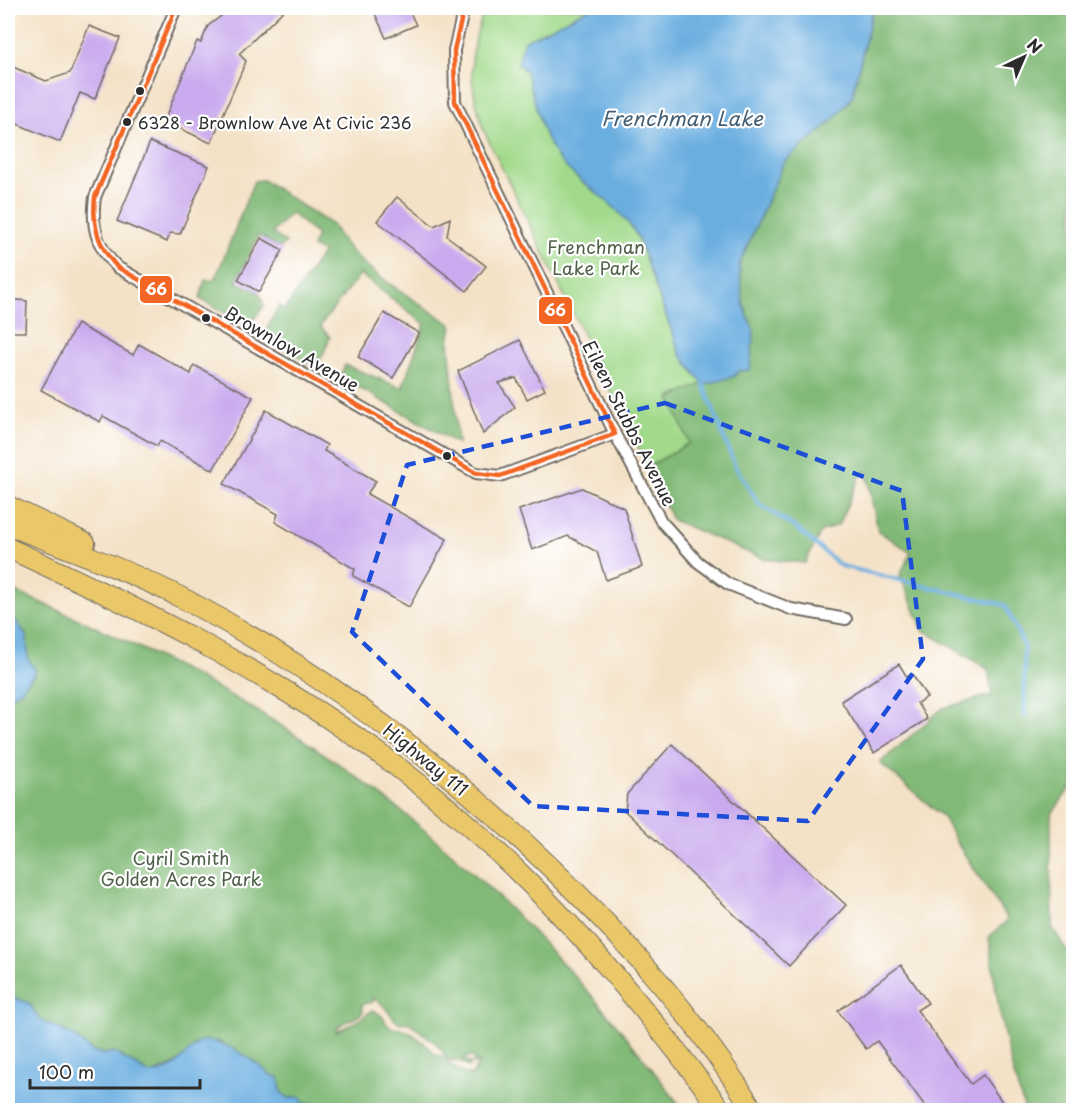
<svg xmlns="http://www.w3.org/2000/svg" width="1081" height="1118" font-family="'Playpen Sans',sans-serif">
<style>
.green{fill:#a2da8b;stroke:#66825b;stroke-width:1.5}
.forest{fill:#81ba77;stroke:#567251;stroke-width:1.5;fill-rule:evenodd}
.water{fill:#6aaee0;stroke:#4a6c86;stroke-width:1.5}
.lines{fill:none;stroke-linecap:round;stroke-linejoin:round}
.stream{stroke:#6aaee0;stroke-width:4}
.building{fill:#c9aaee}
.street-casing{stroke:#716b62;stroke-width:14}
.highway-casing{stroke:#716b62;stroke-width:22}
.street{stroke:#fff;stroke-width:10}
.highway{stroke:#eac769;stroke-width:20}
.bus-1-casing{stroke:#fff;stroke-width:9}
.bus-1{stroke:#f26522;stroke-width:4.5}
.marked{fill:none;stroke:#1d4ed8;stroke-width:4.5;stroke-dasharray:12 8;stroke-linejoin:round}
.bus-dot{fill:#2b2b2b;stroke:#fff;stroke-width:2}
.labels{text-anchor:middle;dominant-baseline:central;stroke-width:4.5;stroke-linejoin:round;paint-order:stroke}
.bus-label{font-size:16px;fill:#2b2b2b;stroke:#fff;text-anchor:start}
.park-label{font-size:18px;fill:#4f6048;stroke:#fff}
.street-label{font-size:18px;fill:#2b2b2b;stroke:#fff}
.water-label{font-size:20px;font-style:italic;fill:#445f73;stroke:#fff}
.line-badge{stroke:#fff;stroke-width:2}
.badge-label{font-size:16px;text-anchor:middle;font-weight:bold;fill:#fff}
</style>
<rect width="100%" height="100%" fill="#fff"/>
<filter id="ink" filterUnits="userSpaceOnUse"><feTurbulence type="fractalNoise" baseFrequency=".0167" numOctaves="2"/><feDisplacementMap in="SourceGraphic" scale="12" xChannelSelector="R" yChannelSelector="G"/><feConvolveMatrix kernelMatrix="1 2 1 2 8 2 1 2 1" color-interpolation-filters="sRGB"/></filter>
<filter id="wash" filterUnits="userSpaceOnUse"><feTurbulence type="fractalNoise" baseFrequency=".008" numOctaves="4" result="noise"/><feDisplacementMap in="SourceGraphic" scale="24" xChannelSelector="R" yChannelSelector="G"/><feGaussianBlur stdDeviation="1.35" result="paint"/><feColorMatrix in="noise" values="0 0 0 0 0 0 0 0 0 0 0 0 0 0 0 0 0 1.4 0 .05"/><feComposite in="paint" operator="in"/></filter>
<g filter="url(#wash)">
<rect width="100%" height="100%" fill="#f4e2c7"/>
<path class="green" d="M485,8H590L524,41L526,72L552,149L614,205L627,218L637,236L680,354L704,385L670,398L689,443L648,467L484,131C468,80 467,58 485,8Z"/>
<g class="forest">
<path d="M873,8H1073L1074,783L1051,815V841L1052,927L1073,961V1110H1025C1005,1052 996,998 989,937L1008,920L957,843L943,817L880,763L943,708L992,695L988,669L923,630L900,575L911,552L878,531L866,471L861,474L838,525L821,532L805,563L764,559L672,520L648,467L689,443L670,398L700,385L735,376L754,332L743,303L739,265L784,162L832,121L852,97Z"/>
<path d="M263,180L332,225C357,270 411,297 452,325L449,341L458,444L340,377L345,365L402,388L425,324L360,274L320,326L330,337L322,357L313,366L263,336L279,306L285,310L323,252L312,247L317,235L291,213L272,233L286,243L279,248L259,235L236,282L259,292L264,306L248,326L200,299L205,280H215L254,181Z"/>
<path d="M16,592C97,626 176,663 252,708C424,809 566,951 683,1110H324L317,1104L303,1103L294,1097L288,1098L281,1092L277,1077L264,1072L259,1065L218,1041L195,1044C185,1061 169,1068 150,1074L113,1052L103,1054L92,1051L72,1035L40,1020L29,1003L8,996V698L20,691L35,674L26,653L27,637L15,619L8,616V605ZM373,998L381,1003L398,1023L408,1022L437,1044L447,1058L434,1054C431,1047 411,1032 404,1030C399,1028 394,1029 389,1027L382,1016L373,1010L356,1022L335,1032C342,1018 354,1022 363,1012L362,1004L373,1002ZM471,1056L475,1060L472,1064L479,1063L472,1075L464,1074L448,1063V1060L459,1061L469,1067L470,1063L463,1059Z"/>
</g>
<g class="water">
<path d="M590,8H873L852,97L832,121L784,162L739,265L743,303L754,332L750,370L738,371L735,376L704,385L680,354L637,236C617,201 587,191 561,162C541,139 535,100 526,72L518,64L524,41Z"/>
<path d="M8,616L15,619L27,637L28,659L36,671L20,691L8,698Z"/>
<path d="M8,996L29,1003L40,1020L72,1035L92,1051L103,1054L113,1052L150,1074L164,1071L175,1065L200,1041C217,1037 246,1055 260,1066C267,1071 268,1076 279,1077L281,1092L288,1098L301,1097L303,1103L317,1104L324,1110H8Z"/>
</g>
<g class="lines">
<path class="stream" d="M704,385L735,466L759,504L796,528L841,566L1005,605L1024,646L1025,717"/>
</g>
<g id="blocks">
<g class="building">
<path d="M215,8H286L239,54L246,61L211,143L164,121L197,41L201,43L208,26L221,16Z"/>
<path d="M376,8H408L416,25L386,38L373,9Z"/>
<path d="M89,26L120,38L95,99L80,93L60,142L8,120V65L46,81L70,73Z"/>
<path d="M150,142L209,166L180,234L170,233L167,242L117,221Z"/>
<path d="M397,197L434,226L450,218L447,236L486,266L467,291L377,221Z"/>
<path d="M261,238L283,250L259,292L238,280Z"/>
<path d="M8,299L27,301L26,332H8Z"/>
<path d="M384,313L419,333L393,378L358,357Z"/>
<path d="M77,324L133,355L139,344L191,374L194,365L253,397L213,470L160,441L157,446L103,416L100,422L41,390Z"/>
<path d="M520,340L545,390L527,399L516,378L499,383L515,407L483,434L458,371Z"/>
<path d="M266,410L327,445L324,451L376,481L367,494L447,539L409,607L353,576L355,569L275,522L278,514L224,484Z"/>
<path d="M582,488L624,508L642,567L606,580L597,552L568,536L532,550L519,510Z"/>
<path d="M899,664L907,677L912,674L927,697L917,703L927,719L874,753L841,701Z"/>
<path d="M672,744L846,905L789,966L625,811L627,794Z"/>
<path d="M901,965L928,1003L917,1010L971,1084L983,1075L1008,1110H928L877,1041L866,1049L838,1011Z"/>
</g>
</g>
</g>
<g filter="url(#ink)">
<use href="#blocks" fill-opacity="0" stroke="#716b62" stroke-width="1.5"/>
<g class="lines">
<defs>
<g id="street">
<path d="M176,8L95,197C91,226 96,246 117,267L476,473L500,476L615,434"/>
<path d="M464,8L454,50L455,102L615,434L661,521L698,562L728,584L791,609L846,619"/>
</g>
<g id="highway">
<path d="M8,506L85,543"/>
<path d="M8,525C67,548 130,571 186,600C319,670 437,759 545,862C623,937 697,1018 753,1110"/>
<path d="M8,548C141,609 273,674 391,762C520,859 627,981 721,1110"/>
</g>
</defs>
<use href="#street" class="street-casing"/>
<use href="#highway" class="highway-casing"/>
<use href="#street" class="street"/>
<use href="#highway" class="highway"/>
<defs>
<path id="bus-1" d="M176,8L95,197C92,225 98,246 117,267L476,473L500,476L615,434L455,102L454,50L464,8"/>
</defs>
<use href="#bus-1" class="bus-1-casing"/>
<use href="#bus-1" class="bus-1"/>
</g>
</g>
<path class="marked" d="M665,403L902,491L923,659L808,821L533,806L352,632L407,465Z"/>
<g class="bus-dot">
<circle cx="140" cy="91" r="5"/>
<circle cx="127" cy="122" r="5"/>
<circle cx="206" cy="318" r="5"/>
<circle cx="447" cy="456" r="5"/>
</g>
<g class="labels">
<g class="bus-label">
<text x="138" y="122">6328 - Brownlow Ave At Civic 236</text>
</g>
<g class="park-label">
<text x="596" y="246">Frenchman<tspan x="596" dy="21">Lake Park</tspan></text>
<text x="181" y="857">Cyril Smith<tspan x="181" dy="21">Golden Acres Park</tspan></text>
</g>
<g class="street-label">
<text transform="translate(292 348) rotate(30)">Brownlow Avenue</text>
<text transform="translate(630 423) rotate(63)">Eileen Stubbs Avenue</text>
<text transform="translate(426 759) rotate(39)">Highway 111</text>
</g>
<g class="water-label">
<text x="682" y="118">Frenchman Lake</text>
</g>
</g>
<g class="line-badge">
<rect x="139" y="275" width="34" height="29" rx="6" fill="#f26522"/>
<rect x="538" y="296" width="35" height="29" rx="6" fill="#f26522"/>
</g>
<g class="badge-label">
<text x="156" y="295">66</text>
<text x="555" y="316">66</text>
</g>
<rect width="1081" height="1118" fill="none" stroke="#fff" stroke-width="30"/>
<g transform="translate(1024 57) rotate(44)" stroke="#ffffff" stroke-width="4.5" paint-order="stroke">
<path d="M0-4.5L10 22L0 15L-10 22Z" fill="#2b2b2b"/>
<text y="-9" font-size="16" font-weight="bold" text-anchor="middle" fill="#2b2b2b">N</text>
</g>
<path d="M30 1079v9h170v-9" fill="none" stroke="#2b2b2b" stroke-width="3"/>
<text x="39" y="1079" font-size="18" fill="#2b2b2b" stroke="#ffffff" stroke-width="4.5" paint-order="stroke">100 m</text>
</svg>
